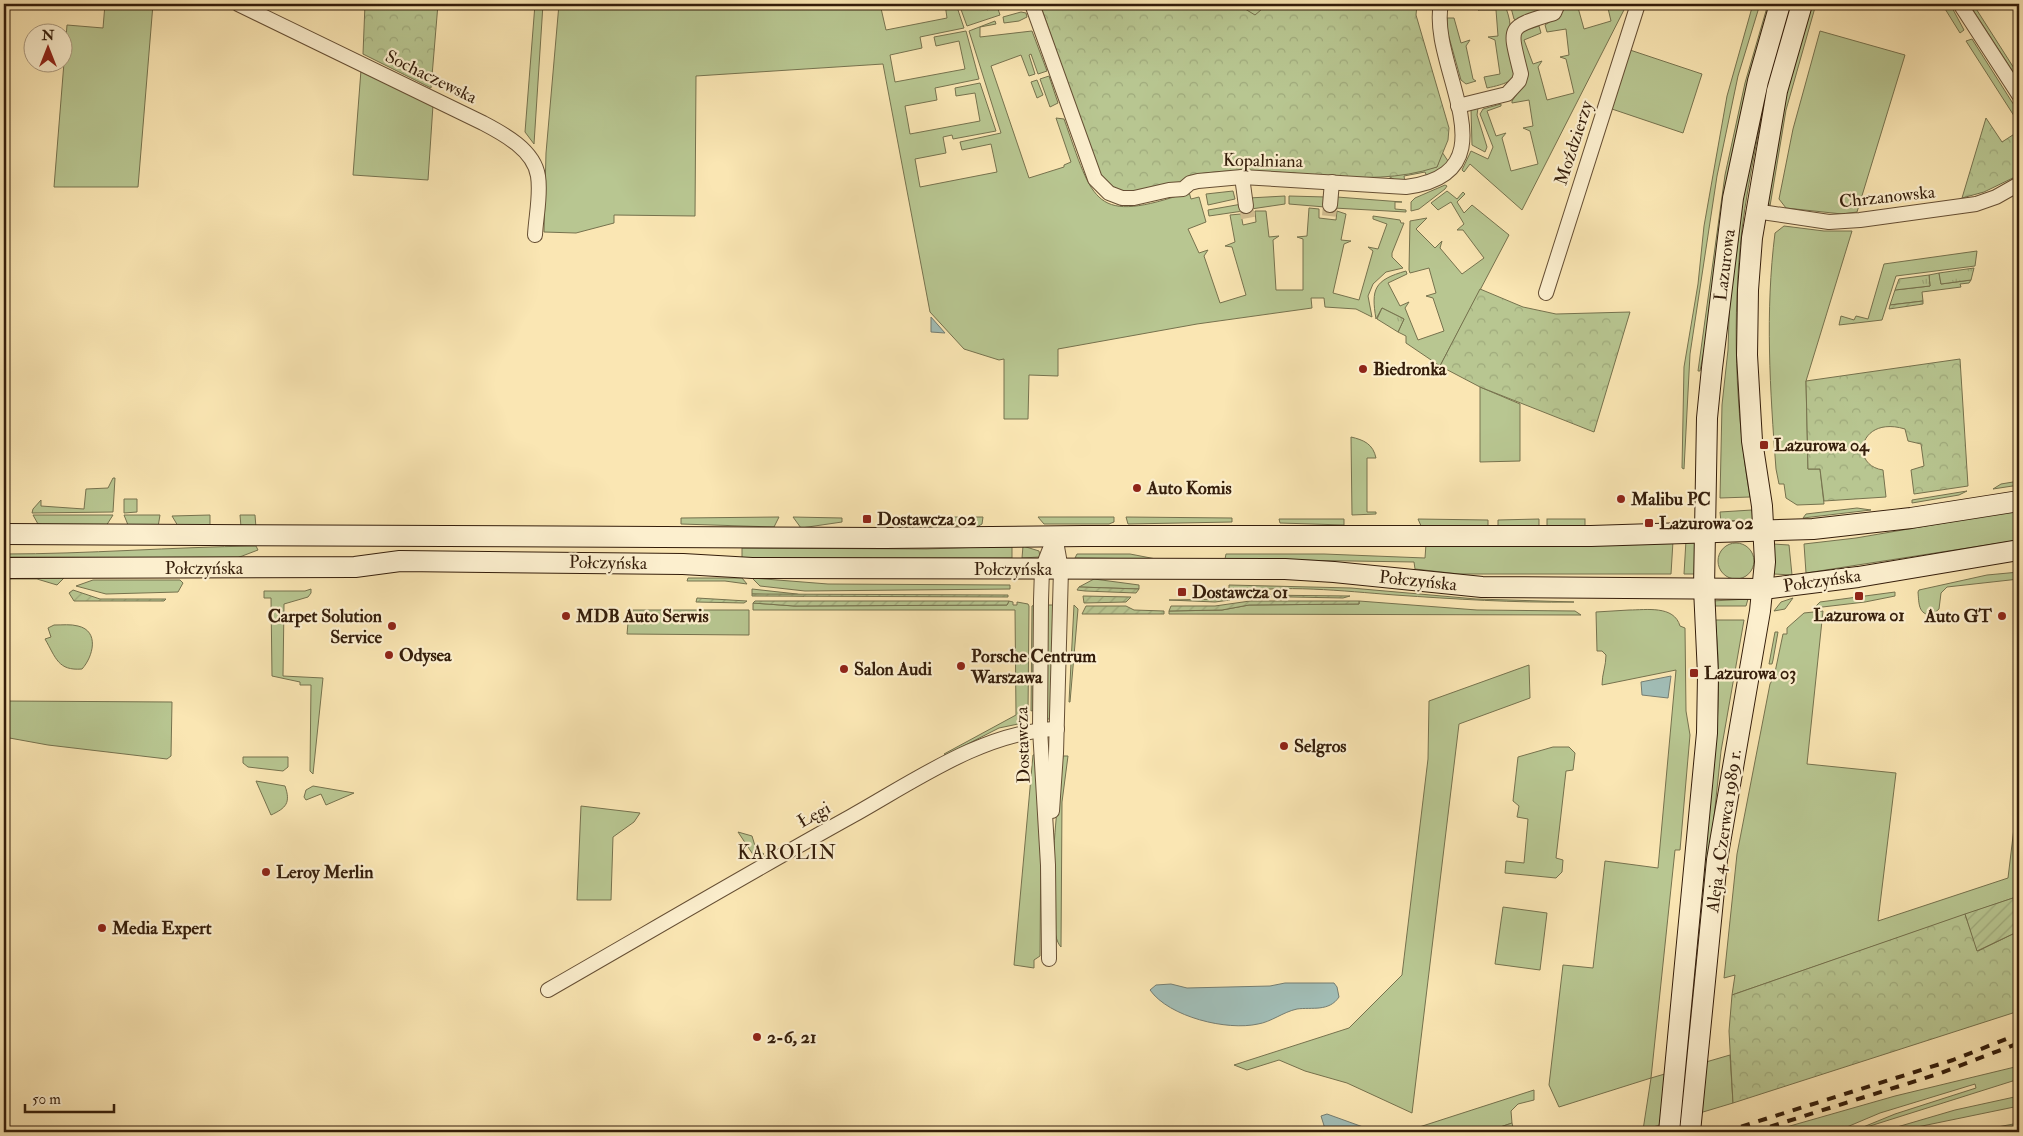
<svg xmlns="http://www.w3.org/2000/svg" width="2023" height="1136" font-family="'IM FELL Double Pica',serif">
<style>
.grass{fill:#b8c691;stroke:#76724e}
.forest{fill:url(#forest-crowns);stroke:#76724e}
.park{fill:url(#park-tufts);stroke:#76724e}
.garden{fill:url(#garden-furrows);stroke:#76724e}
.water{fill:#a1bdb6;stroke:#757d71}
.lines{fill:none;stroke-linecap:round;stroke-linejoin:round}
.street-tunnel{stroke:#d2be91;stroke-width:14;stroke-dasharray:14 7;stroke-linecap:butt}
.street-casing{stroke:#664f34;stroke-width:16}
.secondary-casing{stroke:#341d0a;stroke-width:22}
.street{stroke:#fcefce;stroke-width:14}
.secondary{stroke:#fcefce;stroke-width:20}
.rail{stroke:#341d0a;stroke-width:4;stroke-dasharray:9 9;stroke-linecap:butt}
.poi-dot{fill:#8f2418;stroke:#fcefce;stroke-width:2}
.labels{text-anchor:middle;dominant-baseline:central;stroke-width:4.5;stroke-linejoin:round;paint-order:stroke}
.street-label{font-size:18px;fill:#341d0a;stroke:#fcefce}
.poi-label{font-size:18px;font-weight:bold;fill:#341d0a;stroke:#fcefce;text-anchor:start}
.neighbourhood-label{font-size:19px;letter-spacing:1px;fill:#341d0a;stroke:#fcefce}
</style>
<defs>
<pattern id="forest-crowns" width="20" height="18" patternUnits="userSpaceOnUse" patternTransform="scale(1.25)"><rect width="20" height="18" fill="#b8c691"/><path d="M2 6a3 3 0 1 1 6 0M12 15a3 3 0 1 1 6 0" fill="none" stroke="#9faa7c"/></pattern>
<pattern id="park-tufts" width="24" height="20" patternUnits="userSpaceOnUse" patternTransform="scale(1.25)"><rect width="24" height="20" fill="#b8c691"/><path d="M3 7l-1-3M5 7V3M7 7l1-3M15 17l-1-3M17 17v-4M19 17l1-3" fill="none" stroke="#9faa7c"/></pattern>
<pattern id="garden-furrows" width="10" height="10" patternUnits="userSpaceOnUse" patternTransform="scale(1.25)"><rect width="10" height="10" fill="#b8c691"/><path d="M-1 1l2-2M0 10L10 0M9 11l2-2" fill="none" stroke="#9faa7c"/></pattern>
</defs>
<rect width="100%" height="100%" fill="#fae6b3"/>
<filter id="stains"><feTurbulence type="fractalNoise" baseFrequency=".004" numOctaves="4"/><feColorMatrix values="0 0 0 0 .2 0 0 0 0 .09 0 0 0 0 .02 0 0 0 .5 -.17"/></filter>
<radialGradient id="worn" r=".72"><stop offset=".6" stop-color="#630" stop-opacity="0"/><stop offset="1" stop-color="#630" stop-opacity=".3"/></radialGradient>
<g class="grass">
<path d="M105,4H153L138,187H54L67,25L103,28Z"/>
<path d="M535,4H543L534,144L525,132Z"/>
<path d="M559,4H880L886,30L947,18L945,4H956L964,28L920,37L922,48L890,55L895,82L965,69L959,41L936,46L934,37L966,31L979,79L935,88L937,100L905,106L910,134L980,121L975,93L956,96L955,88L980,83L996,131L953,139L952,135L943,137L946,153L915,159L920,187L997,172L991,144L962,150L960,142L1001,133L969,31L995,21L996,24L980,27V37L1032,31L1047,71L1038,74L1031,54L1029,55L1035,74L1029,76L1021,55L991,66L1029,178L1064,167V165L1071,162L1056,118L1064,119C1094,203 1093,225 1189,192L1191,199L1199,197L1206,222L1188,229L1199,253L1208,250L1204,256L1220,303L1246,295L1232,247L1225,246L1235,242L1230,215L1241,214L1243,225L1256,222L1255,211H1266L1269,237L1279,236L1273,240L1276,290H1303V239L1297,237L1307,236L1309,208L1319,209V218L1336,220L1337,211L1346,214L1341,240L1351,241L1344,244L1333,293L1359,300L1373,251L1368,247L1378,249L1387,224L1373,219V216L1400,220L1401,223H1404L1392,253V257L1403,268L1386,272L1373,284L1368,296L1372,317L1356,309L1325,307L1324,298H1311L1312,308L1197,324L1058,349V376L1029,375L1028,419H1004V359L999,360L964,349L930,312L883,64L696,76L695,216L614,215V223L576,233L544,232L546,153Z"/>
<path d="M959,4H985L987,10L997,6L1000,15L967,26Z"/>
<path d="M1237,4H1268L1255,16Z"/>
<path d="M1501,4L1505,5C1507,11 1510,19 1510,25C1510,31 1505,37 1507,44C1513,74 1526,80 1487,88L1484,77L1500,74L1495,40L1488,37L1498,36L1496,10H1478Z"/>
<path d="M1562,4H1577L1584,29L1611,21L1607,4H1627L1522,210L1470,164L1464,172L1462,170L1471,151L1488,159L1493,147L1480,114L1483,109L1501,104V106L1487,111L1496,136L1506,133L1502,138L1511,171L1538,164L1530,131L1523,128L1533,126L1529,100L1512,103V101L1523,85L1516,41L1520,32L1539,26L1541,33L1524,40L1533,64L1542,61L1538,67L1547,100L1574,93L1566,59L1560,57L1569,55L1566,29L1547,32L1545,25L1557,17Z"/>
<path d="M1753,4H1760L1738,76L1717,176L1690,354L1684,469L1682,468L1684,367L1698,284L1704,226L1727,96Z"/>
<path d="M1768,4H1772L1700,371H1698L1725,175L1745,83Z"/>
<path d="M1811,4H1816L1786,110L1770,206L1767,200L1779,120Z"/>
<path d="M1942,4H1950L1964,30L1960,33Z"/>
<path d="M1969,4H1973L2019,76V81Z"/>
<path d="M1021,12L1026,13L1027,17L1019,21L1004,23L1003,17Z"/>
<path d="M1447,18H1454L1461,43L1470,40L1466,46L1473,79L1476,81L1466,84L1461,80L1447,30Z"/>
<path d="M1820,31L1905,55L1857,212L1842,214L1786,208L1779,199L1793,129Z"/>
<path d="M1972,39L2019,113L2018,122L1966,41Z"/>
<path d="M1627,49L1702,74L1683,133L1609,108Z"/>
<path d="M1771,65C1762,119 1749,174 1742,229C1732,318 1735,409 1750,497L1720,498L1722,405L1728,350L1730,288L1740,198Z"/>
<path d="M361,70L433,105L428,180L353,175Z"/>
<path d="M1049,76L1058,103L1050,107L1040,79Z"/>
<path d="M1037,80L1043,95L1037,98L1031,82Z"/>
<path d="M1478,108L1477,115L1487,147L1485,152L1472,145L1471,110Z"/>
<path d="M1442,152L1448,161L1441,168L1427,177L1425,172L1404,176L1405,182H1399L1388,176L1437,167Z"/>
<path d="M1445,185L1447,186L1445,189L1419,209L1411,211V202L1415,198Z"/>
<path d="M1233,191L1235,199L1208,205L1206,194Z"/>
<path d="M1447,191L1457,199L1463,192L1465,194L1457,202L1464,213L1472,205L1509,235L1440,366L1406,343V336L1398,332L1404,319L1382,308L1376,319C1371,289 1374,280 1406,271L1407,274L1388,283L1400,306L1409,302L1405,308L1418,340L1444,331L1433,298L1426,296L1436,293L1429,268L1410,273L1409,270L1410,221L1427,218L1416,229L1435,248L1442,241L1440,248L1462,274L1484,258L1463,230H1457L1464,224L1451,202L1438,210L1431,203Z"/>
<path d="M1285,196V204L1251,209L1249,198Z"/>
<path d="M1289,196L1326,197L1325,207L1289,204Z"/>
<path d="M1337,197L1402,202H1395V209L1406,210V212L1334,208Z"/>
<path d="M1242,204L1243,211L1209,216L1208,210Z"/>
<path d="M1784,226L1824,231H1852L1806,381L1808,469H1820L1824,504L1797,505L1786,498L1784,484H1779L1776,469C1770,390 1765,312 1775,233Z"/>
<path d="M1977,251L1975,266L1896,276L1882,320L1839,325L1841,316L1854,320L1856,316L1868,319L1884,264Z"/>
<path d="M1939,273L1941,284L1971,280L1969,283L1960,284L1961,287L1922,292L1923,301L1890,305L1895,290L1930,286L1929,275Z"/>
<path d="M1480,387L1520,404V461L1480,462Z"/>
<path d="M1351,437C1364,440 1373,444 1376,458H1367V512H1376V514L1352,515Z"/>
<path d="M113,478H115L113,512L32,513L33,509L41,500V506L84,509L86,489L108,488Z"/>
<path d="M2019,481V485L1993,489L2001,484Z"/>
<path d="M1967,491L1959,495L1912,503V500Z"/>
<path d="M124,499H137V512L124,513Z"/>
<path d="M1857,508L1871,510L1803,518L1806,514Z"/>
<path d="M1752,510L1754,521L1721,522L1720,512Z"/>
<path d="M2019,510V540L1806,573L1804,544L1856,538Z"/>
<path d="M33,515H113L106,526L46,525L38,524Z"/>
<path d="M124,515H160L158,527L128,525Z"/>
<path d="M210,515V525L178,526L172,516Z"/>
<path d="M240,515H255L256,528L241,527Z"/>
<path d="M779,517L774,527L681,524V518Z"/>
<path d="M793,517L842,518V522L801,528Z"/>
<path d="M927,517H983L982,524L977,527L927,523Z"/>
<path d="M1038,517H1114V522L1109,524H1044Z"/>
<path d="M1126,517L1232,518V522L1128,524Z"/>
<path d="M1279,519H1344V525L1280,523Z"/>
<path d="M1418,519L1488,520V529L1422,528Z"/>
<path d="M1539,519V527H1498V520Z"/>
<rect x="1547" y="519" width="38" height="9"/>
<path d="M1686,540H1697V574H1684Z"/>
<path d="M1673,541L1671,574H1459L1415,569L1414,562L1225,559L1226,554H1324L1425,558L1426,544Z"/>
<circle cx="1736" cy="561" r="18"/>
<path d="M1773,544L1789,545L1792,575L1774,574Z"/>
<path d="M256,546L258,550L237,558L4,557V554C88,554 172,547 256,546Z"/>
<path d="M1012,546V558H742V548L926,549Z"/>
<path d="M1023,546L1039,551L1040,557L1022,558Z"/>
<path d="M1077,554H1130L1156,559L1075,558Z"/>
<path d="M2019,572V579L1947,587L1941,593L1939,609L1932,615C1918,615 1919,603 1918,592L1919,590L1987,575Z"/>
<path d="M49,574L65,577L57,585L37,579H8Z"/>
<path d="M688,578H742L747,584L725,581H687Z"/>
<path d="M752,578L828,584L1010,585V589L805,591L760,586Z"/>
<path d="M1094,579L1139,585V589L1079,587Z"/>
<path d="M93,580H180L183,583L178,592L106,594L76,586Z"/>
<path d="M1229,585L1351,588L1476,599L1574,602C1514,603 1455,599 1395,595C1342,591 1284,584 1232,593L1229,591Z"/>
<path d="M311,589V593L308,597L284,604L283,676L323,678L313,774L310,771L311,685H300V682L272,676L271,598H264V591H305Z"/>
<path d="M752,589L797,594L804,596L752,594Z"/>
<path d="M1895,592V596L1865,602L1814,608L1820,602Z"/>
<path d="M1793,598L1785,609L1774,611L1781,602Z"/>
<path d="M1748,599L1746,606H1713L1712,601Z"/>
<path d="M1009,601L1013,602V605H1017V602L1028,604L1029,606L1028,712L1018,724L999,728L946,755L944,754L1016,715L1015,610H753V603L794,606L1007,605Z"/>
<path d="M1359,601L1477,610L1575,611L1581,615L1169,614V611L1222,610L1249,605L1359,604Z"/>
<path d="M1036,604L1034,710L1031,711L1032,606Z"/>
<path d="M1047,605H1055L1050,719H1046Z"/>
<path d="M1074,605L1078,609L1070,702H1069Z"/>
<path d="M632,610H749V635L627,634L629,612Z"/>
<path d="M1629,610C1646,610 1674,605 1680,626L1685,628L1686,711L1690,735L1680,850H1675L1651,1078L1730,1055L1733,1103L1643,1130L1651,1078L1559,1107L1549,1085L1563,965L1593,968L1605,861L1658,868L1676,670L1602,685C1602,674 1606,666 1606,655L1602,651H1597L1596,612Z"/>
<path d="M1823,611L1807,764L1896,773L1878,921L2008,878L2019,786V896L1732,995L1735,975L1724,978L1737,854L1770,684L1774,677L1783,634H1787V628L1804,613Z"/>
<path d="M1715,620H1744L1721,751L1706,893L1700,895C1708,805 1726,710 1715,620Z"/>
<path d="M54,625C62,625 71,624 78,626C100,631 93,657 82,669C58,671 56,658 45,639L51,637L48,628Z"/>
<path d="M1775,632H1778L1773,660L1772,664H1769Z"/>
<path d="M1529,665L1530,698L1459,724L1412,1113L1347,1083L1305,1071L1279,1060L1247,1070L1234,1065L1349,1028L1402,975L1428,759L1429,701Z"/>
<path d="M4,701L172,702L171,756L167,759L48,745L4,737Z"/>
<path d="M1553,747H1569L1575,753L1573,770L1566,771L1556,858L1563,860L1562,872L1556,878L1505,873L1506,861L1524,863L1528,819L1517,817L1519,806L1513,801L1518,757Z"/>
<path d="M1038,754L1041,828L1040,956L1034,960V968L1014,965L1033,755Z"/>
<path d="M1063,756H1068L1062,802L1061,947C1042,928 1059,787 1063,756Z"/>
<path d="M243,757H288V767L283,771L248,767L243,763Z"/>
<path d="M256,781L285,786C291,803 286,808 271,815Z"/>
<path d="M313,786L354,793L326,805L321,794L306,800L304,797L306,790Z"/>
<path d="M581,806L640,813L634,822L613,837L611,900H577Z"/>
<path d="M738,832L752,836L756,849L764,854L756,859Z"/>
<path d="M1503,907L1547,913L1540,970L1495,964Z"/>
<path d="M2019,1066V1079L1851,1132L1895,1114L1976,1088L1975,1084L1880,1113L1835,1132H1769L1895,1096Z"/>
<path d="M1534,1090V1100L1518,1104L1511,1111L1512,1123L1486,1132H1411L1410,1130Z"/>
<path d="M2019,1096V1106L1893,1132H1880L1955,1110Z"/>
<path d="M2019,1123V1129L2008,1132H1970Z"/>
</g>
<g class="forest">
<path d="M365,4H438L431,88L363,54Z"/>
<path d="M1040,4H1237L1255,15L1268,4H1417L1416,15L1449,128L1448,140L1437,167C1362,192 1283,163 1206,173C1190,174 1190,182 1180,185C1166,190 1142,194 1127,192C1113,190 1105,181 1098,170Z"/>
<path d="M1986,118L2002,142L2019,131V175L1984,192L1962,198Z"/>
<path d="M1480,289L1523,307L1556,314L1630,312L1594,432L1480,387L1440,366Z"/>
<path d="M1960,359L1968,486L1914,494L1911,470L1924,466L1921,444L1908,441L1905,429C1859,415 1849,465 1883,470L1886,497L1824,501L1820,469H1808L1806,381Z"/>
<path d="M1965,914L1978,951L2019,931V1011L1733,1103L1729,1031L1732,995Z"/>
<path d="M1512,1123L1514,1132H1486Z"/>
</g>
<g class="park">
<path d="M1510,4H1553L1551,9L1516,20L1514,19Z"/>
<path d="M1974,268L1971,280L1941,284L1939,273Z"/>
<path d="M1929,275L1930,286L1895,290L1899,279Z"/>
<path d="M1382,308L1404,319L1398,332L1377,319Z"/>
</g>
<g class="garden">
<path d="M1923,301V304L1889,309L1890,305Z"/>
<path d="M1079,587L1139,589L1136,593L1085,591L1077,590Z"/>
<path d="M73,590L100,599H166L164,601H74L69,593Z"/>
<path d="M752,594L1008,595V597L752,596Z"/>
<path d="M1255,595L1350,596L1343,598L1239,596Z"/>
<path d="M1083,596L1131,597L1126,602L1084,603Z"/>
<path d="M697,598L747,601L744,603L696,602Z"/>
<path d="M1227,599L1230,600L1215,602L1169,600Z"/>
<path d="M755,601H1009L1007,605L794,606L753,603Z"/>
<path d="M1250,601H1359V604L1249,605L1222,610L1169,611L1171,606H1215Z"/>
<path d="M1086,606H1126L1134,610L1164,611V614H1082Z"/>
<path d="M2019,896V931L1977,951L1965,914Z"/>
</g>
<g class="water">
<path d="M931,317L945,333L931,332Z"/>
<path d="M1671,676L1668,698L1642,695L1641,682Z"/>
<path d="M1285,983H1334L1337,987L1339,997C1329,1012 1312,1007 1297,1009C1283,1012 1271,1022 1258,1024C1227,1031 1169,1017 1150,990L1156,985L1171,984L1187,988L1270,986Z"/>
<path d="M1327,1114L1377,1132H1326L1321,1116Z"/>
</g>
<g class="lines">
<g class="street-tunnel">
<path d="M1246,206L1248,218"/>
<path d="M1329,216L1330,205"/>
</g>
<defs>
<g id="street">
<path d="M238,4L483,123C504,134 534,150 538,176C541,195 536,216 535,235"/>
<path d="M1032,4L1095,179L1109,193L1122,198H1134L1169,190L1183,189L1190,183L1198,181L1242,177L1406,187C1517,173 1428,66 1441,4"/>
<path d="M1960,4L2019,95"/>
<path d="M1458,106L1507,94L1519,81L1521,74C1509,25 1506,28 1554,13L1558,4"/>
<path d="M1242,177L1246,206"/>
<path d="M1330,205L1332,182"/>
<path d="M1755,211L1829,222L1860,220L1976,204L1996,197L2019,184"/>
<path d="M1546,293L1638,4"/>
<path d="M1052,811L1056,753L1061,569L1055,536"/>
<path d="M1049,959L1048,865L1040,729L1041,600L1042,569L1055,536"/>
<path d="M548,990C649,932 749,873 850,817C913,782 984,731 1057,729"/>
</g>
<g id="secondary">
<path d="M4,534L885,538L1084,536H1591L1813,529L1911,518L2019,501"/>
<path d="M4,568L355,567L400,561L683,564L752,568L1285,569L1334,572L1482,587L1763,589L1858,577L2019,550"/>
<path d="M1669,1132L1707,733L1708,675L1704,588L1707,418L1712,368L1733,198L1758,81L1780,4"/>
<path d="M1690,1132L1717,860L1760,611L1765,562L1762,506L1752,441L1747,355L1748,290L1752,238L1777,91L1802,4"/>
</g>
</defs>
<use href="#street" class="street-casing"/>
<use href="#secondary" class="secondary-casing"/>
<use href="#street" class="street"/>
<use href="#secondary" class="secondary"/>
<g class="rail">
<path d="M1724,1132L1953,1060L2019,1034"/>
<path d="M1753,1132L1938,1074L2019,1043"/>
</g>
</g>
<g class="poi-dot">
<circle cx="1363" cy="369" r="5"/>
<rect x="1759" y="440" width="10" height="10" rx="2.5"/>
<circle cx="1137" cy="488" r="5"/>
<circle cx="1621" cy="499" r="5"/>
<rect x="862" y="514" width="10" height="10" rx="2.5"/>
<rect x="1644" y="518" width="10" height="10" rx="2.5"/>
<rect x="1177" y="587" width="10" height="10" rx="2.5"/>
<rect x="1854" y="591" width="10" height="10" rx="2.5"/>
<circle cx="566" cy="616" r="5"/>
<circle cx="2002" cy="616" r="5"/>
<circle cx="392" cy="626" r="5"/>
<circle cx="389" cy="655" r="5"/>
<circle cx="961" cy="666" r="5"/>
<circle cx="844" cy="669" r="5"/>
<rect x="1689" y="668" width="10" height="10" rx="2.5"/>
<circle cx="1284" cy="746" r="5"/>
<circle cx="266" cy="872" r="5"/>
<circle cx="102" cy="928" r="5"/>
<circle cx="757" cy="1037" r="5"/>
</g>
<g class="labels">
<g class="street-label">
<text transform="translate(431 77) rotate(26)">Sochaczewska</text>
<text transform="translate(1574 143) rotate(-72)">Moździerzy</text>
<text transform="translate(1263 161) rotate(1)">Kopalniana</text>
<text transform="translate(1887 197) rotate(-6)">Chrzanowska</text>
<text transform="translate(1725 265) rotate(-83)">Lazurowa</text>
<text transform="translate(608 563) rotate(1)">Połczyńska</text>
<text x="204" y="568">Połczyńska</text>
<text x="1013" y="569">Połczyńska</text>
<text transform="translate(1418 581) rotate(6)">Połczyńska</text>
<text transform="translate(1822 581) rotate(-8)">Połczyńska</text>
<text transform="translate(1023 745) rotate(-92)">Dostawcza</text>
<text transform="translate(814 815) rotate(-29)">Łęgi</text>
<text transform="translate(1724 831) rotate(-82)">Aleja 4 Czerwca 1989 r.</text>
</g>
<g class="poi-label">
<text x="1373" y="369">Biedronka</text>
<text x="1774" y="445">Lazurowa 04</text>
<text x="1147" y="488">Auto Komis</text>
<text x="1631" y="499">Malibu PC</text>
<text x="877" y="519">Dostawcza 02</text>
<text x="1659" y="523">Lazurowa 02</text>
<text x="1192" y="592">Dostawcza 01</text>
<text x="1859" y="615" text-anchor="middle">Lazurowa 01</text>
<text x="382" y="616" text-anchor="end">Carpet Solution<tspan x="382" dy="21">Service</tspan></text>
<text x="576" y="616">MDB Auto Serwis</text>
<text x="1992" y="616" text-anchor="end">Auto GT</text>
<text x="399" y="655">Odysea</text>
<text x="971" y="656">Porsche Centrum<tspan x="971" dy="21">Warszawa</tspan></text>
<text x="854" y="669">Salon Audi</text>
<text x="1704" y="673">Lazurowa 03</text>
<text x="1294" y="746">Selgros</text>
<text x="276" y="872">Leroy Merlin</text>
<text x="112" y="928">Media Expert</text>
<text x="767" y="1037">2-6, 21</text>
</g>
<g class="neighbourhood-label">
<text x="787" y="853">KAROLIN</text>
</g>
</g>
<rect width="2023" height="1136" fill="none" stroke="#fae6b3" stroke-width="20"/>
<rect x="5" y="5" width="2013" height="1126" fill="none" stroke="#341d0a" stroke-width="2.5"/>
<rect x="10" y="10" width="2003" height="1116" fill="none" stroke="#341d0a"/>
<g transform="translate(48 48)"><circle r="24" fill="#fcefce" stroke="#ac9b80"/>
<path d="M0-4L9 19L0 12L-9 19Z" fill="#8f2418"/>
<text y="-8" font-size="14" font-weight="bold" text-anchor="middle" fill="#341d0a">N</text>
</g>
<path d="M25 1104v8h89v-8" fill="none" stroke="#341d0a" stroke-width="2.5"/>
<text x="32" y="1104" font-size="15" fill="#341d0a" stroke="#fcefce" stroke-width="4" paint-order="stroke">50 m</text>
<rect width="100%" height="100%" filter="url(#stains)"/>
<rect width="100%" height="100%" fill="url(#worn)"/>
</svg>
